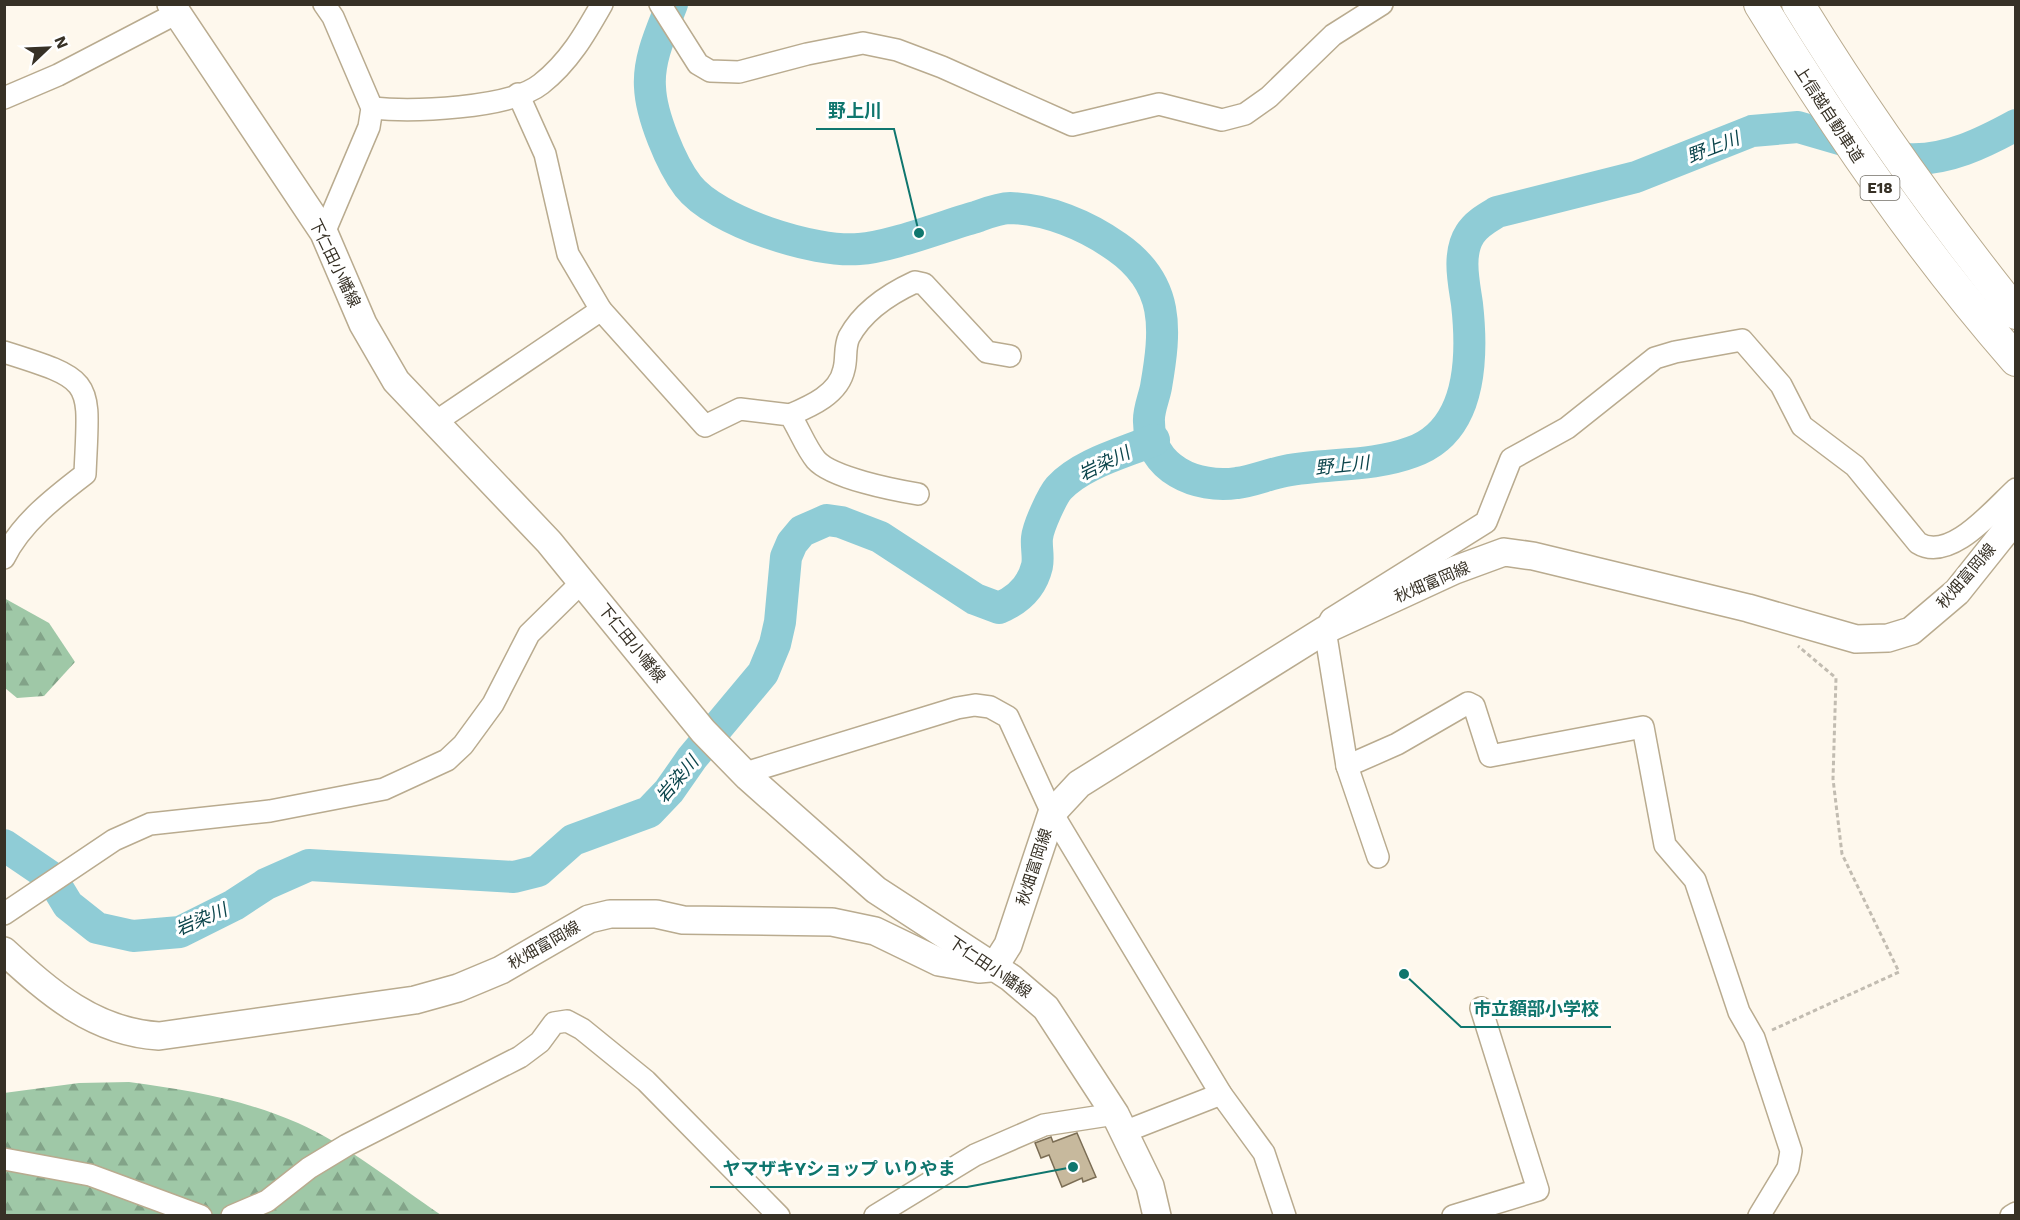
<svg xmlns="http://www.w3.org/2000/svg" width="2020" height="1220" font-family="'Work Sans','Noto Sans JP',sans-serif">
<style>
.forest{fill:url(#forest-firs)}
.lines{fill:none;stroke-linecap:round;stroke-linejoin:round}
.river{stroke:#8fccd6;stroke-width:32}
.building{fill:#c7b99d;stroke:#7b6d54;stroke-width:1.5}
.minor-casing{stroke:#b9ab8f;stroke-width:24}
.major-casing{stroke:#b9ab8f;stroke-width:30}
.highway-casing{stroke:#b9ab8f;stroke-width:34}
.path{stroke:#c2bcb1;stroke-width:3;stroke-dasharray:4.5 3;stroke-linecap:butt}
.minor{stroke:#fff;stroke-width:21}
.major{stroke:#fff;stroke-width:27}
.highway{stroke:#fff;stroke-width:32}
.labels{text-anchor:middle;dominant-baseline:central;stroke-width:6;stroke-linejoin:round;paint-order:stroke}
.shield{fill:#fff;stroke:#736f67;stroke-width:1.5}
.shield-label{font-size:15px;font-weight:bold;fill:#373126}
.street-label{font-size:16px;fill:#373126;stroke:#fff}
.water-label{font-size:18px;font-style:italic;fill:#0b444b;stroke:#fff}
.leader{fill:none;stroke:#0f766e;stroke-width:2}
.callout-dot{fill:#0f766e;stroke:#fff;stroke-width:2}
.callout-label{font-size:18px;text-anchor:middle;font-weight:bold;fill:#0f766e;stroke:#fff;stroke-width:6;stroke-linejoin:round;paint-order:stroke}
</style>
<defs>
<pattern id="forest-firs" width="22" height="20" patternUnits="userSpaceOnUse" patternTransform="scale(1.5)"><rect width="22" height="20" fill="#9fc8a7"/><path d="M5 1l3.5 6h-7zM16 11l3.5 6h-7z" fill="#82a388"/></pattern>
</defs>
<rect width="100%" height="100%" fill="#fef8ed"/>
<g class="forest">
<path d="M4,598L49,623L75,662L44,696L17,698L5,688Z"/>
<path d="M129,1082C188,1090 243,1099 298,1123C346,1144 397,1185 441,1215H5L4,1093L79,1083Z"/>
</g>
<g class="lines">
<g class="river">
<path d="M672,4C662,30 648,59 650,87C651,115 671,164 688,186C716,222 815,253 859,249C891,247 943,226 976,217C987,213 999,208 1010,208C1047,209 1086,225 1117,247C1170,284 1166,329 1156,387C1154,398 1148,411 1149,422C1149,469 1197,489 1237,483C1253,481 1269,474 1285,471C1327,463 1372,467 1412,452C1472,431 1473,357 1467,304C1464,283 1457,254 1470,234C1476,224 1487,218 1497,212L1636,177L1752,131L1798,127L1908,159C1947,161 1983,143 2016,125"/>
<path d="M4,845L51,877L68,905L97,928L133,936L180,932L234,905L266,884L309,865L514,877L538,871L573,840L649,812L669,791L692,758L763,673L775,644L780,622L786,557L792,543L802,531L827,520L841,522L880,537L975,599L999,608C1018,600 1032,587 1037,566C1039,557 1036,547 1037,538C1038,527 1052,496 1059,488C1082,463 1124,453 1154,440"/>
</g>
</g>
<path class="building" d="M1077,1133L1096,1177L1083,1182L1082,1178L1062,1187L1049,1155L1041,1158L1035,1143L1051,1137L1053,1142Z"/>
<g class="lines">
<defs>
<g id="minor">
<path d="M324,4L333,17L372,108L369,127L324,233"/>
<path d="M660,4L698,64L710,71L739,72L807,54L863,43L897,50L942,67L1072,125L1159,104L1222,120L1245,114L1269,97L1333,35L1382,4"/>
<path d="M518,94L545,154L568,254L601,310"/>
<path d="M4,98L58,75L177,13"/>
<path d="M372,108C411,112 510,109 541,84C569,62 585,34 602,4"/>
<path d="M4,352C97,381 89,380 85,474C55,497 21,523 4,558"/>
<path d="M790,415C811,406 839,394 844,369C847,358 844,348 849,337C863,311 889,294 915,282L924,284L987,352L1010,356"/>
<path d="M434,423L601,310L705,426L740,409L790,415C799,429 806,448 816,460C832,478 894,490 918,494"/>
<path d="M1347,766L1397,744L1468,703L1474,706L1490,756L1643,727L1665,845L1695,880L1739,1012L1754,1038L1791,1151L1788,1168L1759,1216"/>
<path d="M748,777L755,770L957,708L975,705L990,707L1008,717L1052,813L1221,1094L1264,1153L1285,1216"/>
<path d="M1378,857L1347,766L1325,630L1331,619L1486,522L1511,459L1567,428L1655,358L1675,352L1742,340L1781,385L1802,426L1855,466L1918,543C1950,563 1993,510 2016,489"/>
<path d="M4,914L114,840L150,824L270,811L384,789L447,760L463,745L493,704L529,634L583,581"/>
<path d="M1124,1132L1221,1094"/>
<path d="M4,1159L90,1175L201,1216"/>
<path d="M232,1216L267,1201L309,1168L347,1145L520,1057L540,1042L554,1023L567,1021L582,1029L646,1081L779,1216"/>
<path d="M875,1216L975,1155L1044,1125L1115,1114"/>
<path d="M1453,1216L1538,1190L1481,1008"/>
<path d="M2011,1216L2016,1213"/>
</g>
<g id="major">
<path d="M171,4L324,233L363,324L396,381L549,542L703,731L748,777L876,890L1011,978L1046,1008L1115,1114L1150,1186L1157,1216"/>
<path d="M4,951C50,993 94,1032 159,1036L415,1000L458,988L501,970L589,919L610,914H656L683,920L832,922L875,931L939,962L979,969L990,968"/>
<path d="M994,967L1008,945L1052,813L1079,784L1325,630L1455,570L1504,552L1533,556L1748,608L1856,639L1888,638L1911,631L1957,592L2016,518"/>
</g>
<g id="highway">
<path d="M1760,4C1837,129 1919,249 2016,360"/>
<path d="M1798,4C1864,112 1937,214 2016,313"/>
</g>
</defs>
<use href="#minor" class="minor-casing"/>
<use href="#major" class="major-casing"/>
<use href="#highway" class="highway-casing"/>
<path class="path" d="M1772,1030L1899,972L1842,854L1833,779L1836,678L1798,646"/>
<use href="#minor" class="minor"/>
<use href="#major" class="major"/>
<use href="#highway" class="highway"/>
</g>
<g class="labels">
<rect class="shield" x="1860.5" y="176" width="39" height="24" rx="4.5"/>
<g class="shield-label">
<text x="1880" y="188">E18</text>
</g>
<g class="street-label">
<text transform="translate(1829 114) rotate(57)">上信越自動車道</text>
<text transform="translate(335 263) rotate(64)">下仁田小幡線</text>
<text transform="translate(1966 576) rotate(-49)">秋畑富岡線</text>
<text transform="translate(1432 582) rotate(-23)">秋畑富岡線</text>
<text transform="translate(632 643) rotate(51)">下仁田小幡線</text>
<text transform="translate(1034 867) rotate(-72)">秋畑富岡線</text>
<text transform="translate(544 945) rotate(-30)">秋畑富岡線</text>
<text transform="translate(990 967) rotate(34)">下仁田小幡線</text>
</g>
<g class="water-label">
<text transform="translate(1713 147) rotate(-21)">野上川</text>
<text transform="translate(1104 463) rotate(-26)">岩染川</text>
<text transform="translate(1342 465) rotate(-6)">野上川</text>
<text transform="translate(677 779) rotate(-50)">岩染川</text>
<text transform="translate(201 919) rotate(-23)">岩染川</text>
</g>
</g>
<path class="leader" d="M919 233L894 129H816M1404 974L1461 1027H1611M1073 1167L967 1187H710"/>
<g class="callout-dot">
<circle cx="919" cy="233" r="6"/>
<circle cx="1404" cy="974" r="6"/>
<circle cx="1073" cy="1167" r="6"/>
</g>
<g class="callout-label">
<text x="855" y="117">野上川</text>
<text x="1536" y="1015">市立額部小学校</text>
<text x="839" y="1175">ヤマザキYショップ いりやま</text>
</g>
<rect width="2020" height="1220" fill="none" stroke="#373126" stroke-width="12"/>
<g transform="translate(48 48) rotate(67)" stroke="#ffffff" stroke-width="4.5" paint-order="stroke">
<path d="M0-4.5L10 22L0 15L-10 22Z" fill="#373126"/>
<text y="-9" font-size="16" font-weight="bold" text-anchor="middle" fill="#373126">N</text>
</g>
</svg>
